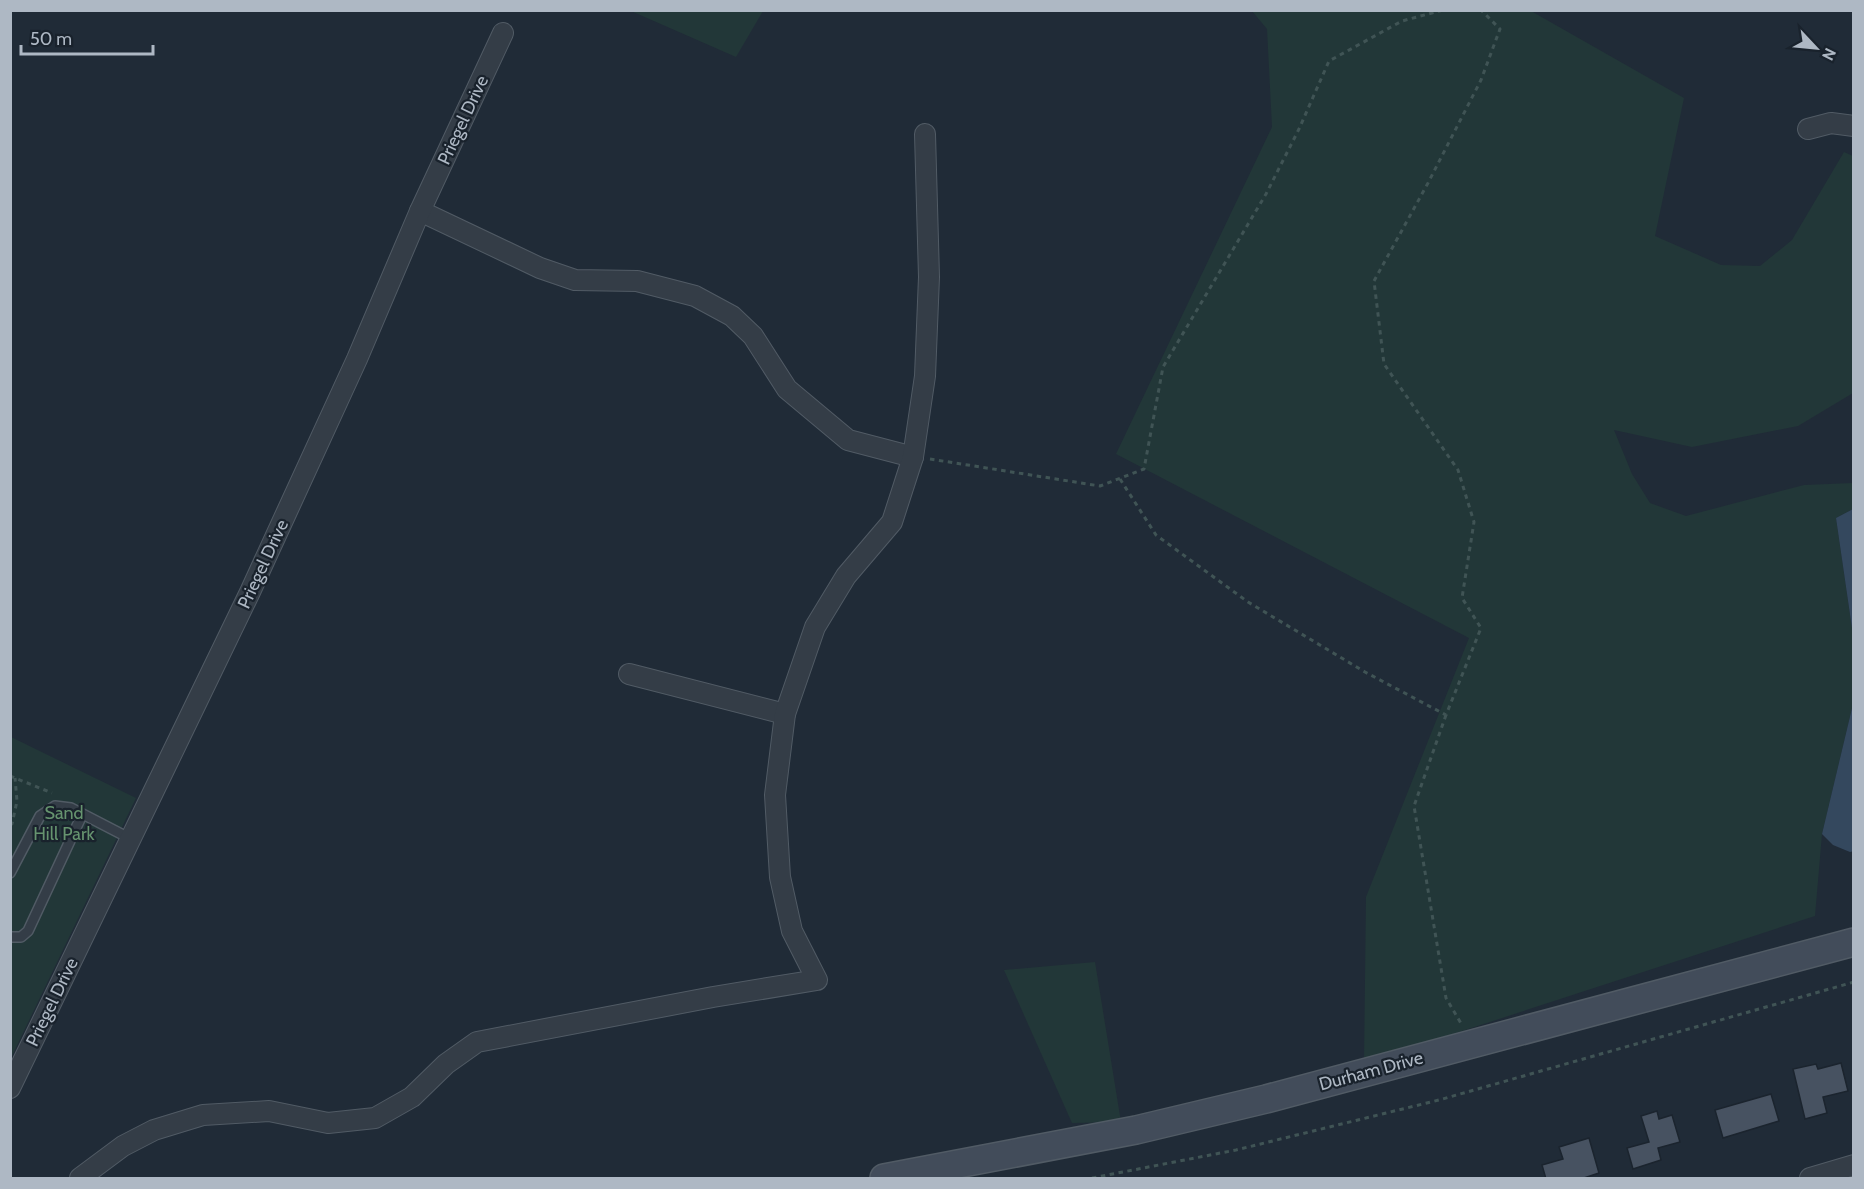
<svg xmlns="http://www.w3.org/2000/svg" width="1864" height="1189" font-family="Cabin,sans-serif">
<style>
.green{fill:#223738}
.water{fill:#34485e}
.building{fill:#475261;stroke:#1b242e;stroke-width:1.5}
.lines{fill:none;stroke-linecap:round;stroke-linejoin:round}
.lane-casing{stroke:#515b65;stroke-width:12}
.street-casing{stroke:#515b65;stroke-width:22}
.secondary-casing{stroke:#515b65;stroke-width:30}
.path{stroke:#405455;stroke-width:3;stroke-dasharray:4.5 4.5;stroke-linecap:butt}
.lane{stroke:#343d47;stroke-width:9}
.street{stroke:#343d47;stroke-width:20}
.secondary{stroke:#424c5a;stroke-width:27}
.labels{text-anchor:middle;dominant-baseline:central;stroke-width:4.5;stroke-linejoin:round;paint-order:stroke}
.street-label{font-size:18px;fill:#aeb8c4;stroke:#19222c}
.park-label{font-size:18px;fill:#66946f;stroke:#19222c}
</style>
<rect width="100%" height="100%" fill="#202b37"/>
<g class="green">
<path d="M631,11L763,10V11L736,57Z"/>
<path d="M1252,11H1531L1684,98L1655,236L1721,265L1760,266L1792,240L1844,152L1853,156V393L1798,426L1692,447L1614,430L1632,474L1650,503L1686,516L1804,485L1853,483V509L1836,518L1853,635V704L1822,834L1815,916L1364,1063L1366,897L1469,638L1116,454L1272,127L1267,29Z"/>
<path d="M11,737L136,798L11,1058Z"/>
<path d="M1095,962L1121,1122L1072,1123L1004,970Z"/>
</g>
<g class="water">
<path d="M1853,509V635L1836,518Z"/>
<path d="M1853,704L1854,851L1850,852L1833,845L1822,834Z"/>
</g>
<g class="building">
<path d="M1841,1063L1848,1091L1823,1097L1827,1113L1805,1119L1793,1069L1816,1064L1818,1069Z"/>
<path d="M1771,1094L1779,1121L1723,1138L1715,1110Z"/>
<path d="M1657,1111L1659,1119L1672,1115L1680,1142L1658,1148L1661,1160L1633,1169L1627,1148L1649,1142L1641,1116Z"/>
<path d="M1589,1138L1599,1173L1581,1179H1546L1542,1165L1563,1159L1559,1147Z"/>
</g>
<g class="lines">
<defs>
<g id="lane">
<path d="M10,873L40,816L55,806L71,808L131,839"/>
<path d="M10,937H21L28,931L82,815"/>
</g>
<g id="street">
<path d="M1808,129L1831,123L1854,126"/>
<path d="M420,211L540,268L575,280L637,281L695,296L732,316L753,336L787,389L848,440L913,457"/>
<path d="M629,674L785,714"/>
<path d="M10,1088L250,592L357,359L420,211L503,33"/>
<path d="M80,1178L123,1146L154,1130L203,1115L269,1111L328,1123L375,1118L412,1097L446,1064L477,1042L713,997L817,980L792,931L780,877L775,795L785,714L815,627L846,576L892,522L913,457L925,376L929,277L925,134"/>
<path d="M1810,1178L1854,1165"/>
</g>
<path id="secondary" d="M884,1178L1136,1130L1266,1099L1854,942"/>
</defs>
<use href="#lane" class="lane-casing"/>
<use href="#street" class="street-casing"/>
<use href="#secondary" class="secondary-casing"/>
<g class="path">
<path d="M930,459L1100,486L1144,469L1163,367L1266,194L1299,129L1329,61L1402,21L1443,10"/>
<path d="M1120,479L1156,535L1248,602L1365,672L1446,715L1481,628L1462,598L1474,522L1458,470L1384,364L1374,281L1428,183L1481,80L1500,29L1481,10"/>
<path d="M1446,715L1414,806L1446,998L1462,1025"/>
<path d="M10,776L52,793"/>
<path d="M10,824H12L17,801L15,778"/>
<path d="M1092,1178L1236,1150L1439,1100L1854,982"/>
</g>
<use href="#lane" class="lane"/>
<use href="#street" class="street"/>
<use href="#secondary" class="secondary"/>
</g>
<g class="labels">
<g class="street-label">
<text transform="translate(463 120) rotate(-65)">Priegel Drive</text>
<text transform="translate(263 564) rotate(-65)">Priegel Drive</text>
<text transform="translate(52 1002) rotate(-64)">Priegel Drive</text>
<text transform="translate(1371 1071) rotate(-15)">Durham Drive</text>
</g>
<g class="park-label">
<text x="64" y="813">Sand<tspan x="64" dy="21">Hill Park</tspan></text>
</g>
</g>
<rect width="1864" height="1189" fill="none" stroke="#aeb8c4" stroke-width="24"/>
<g transform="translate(1816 48) rotate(116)" stroke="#19222c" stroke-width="4.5" paint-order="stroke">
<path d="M0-4.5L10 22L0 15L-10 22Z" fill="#aeb8c4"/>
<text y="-9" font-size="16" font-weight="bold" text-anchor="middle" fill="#aeb8c4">N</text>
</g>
<path d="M21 45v9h132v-9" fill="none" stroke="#aeb8c4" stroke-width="3"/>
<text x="30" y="45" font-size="18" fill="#aeb8c4" stroke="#19222c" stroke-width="4.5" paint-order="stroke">50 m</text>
</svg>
